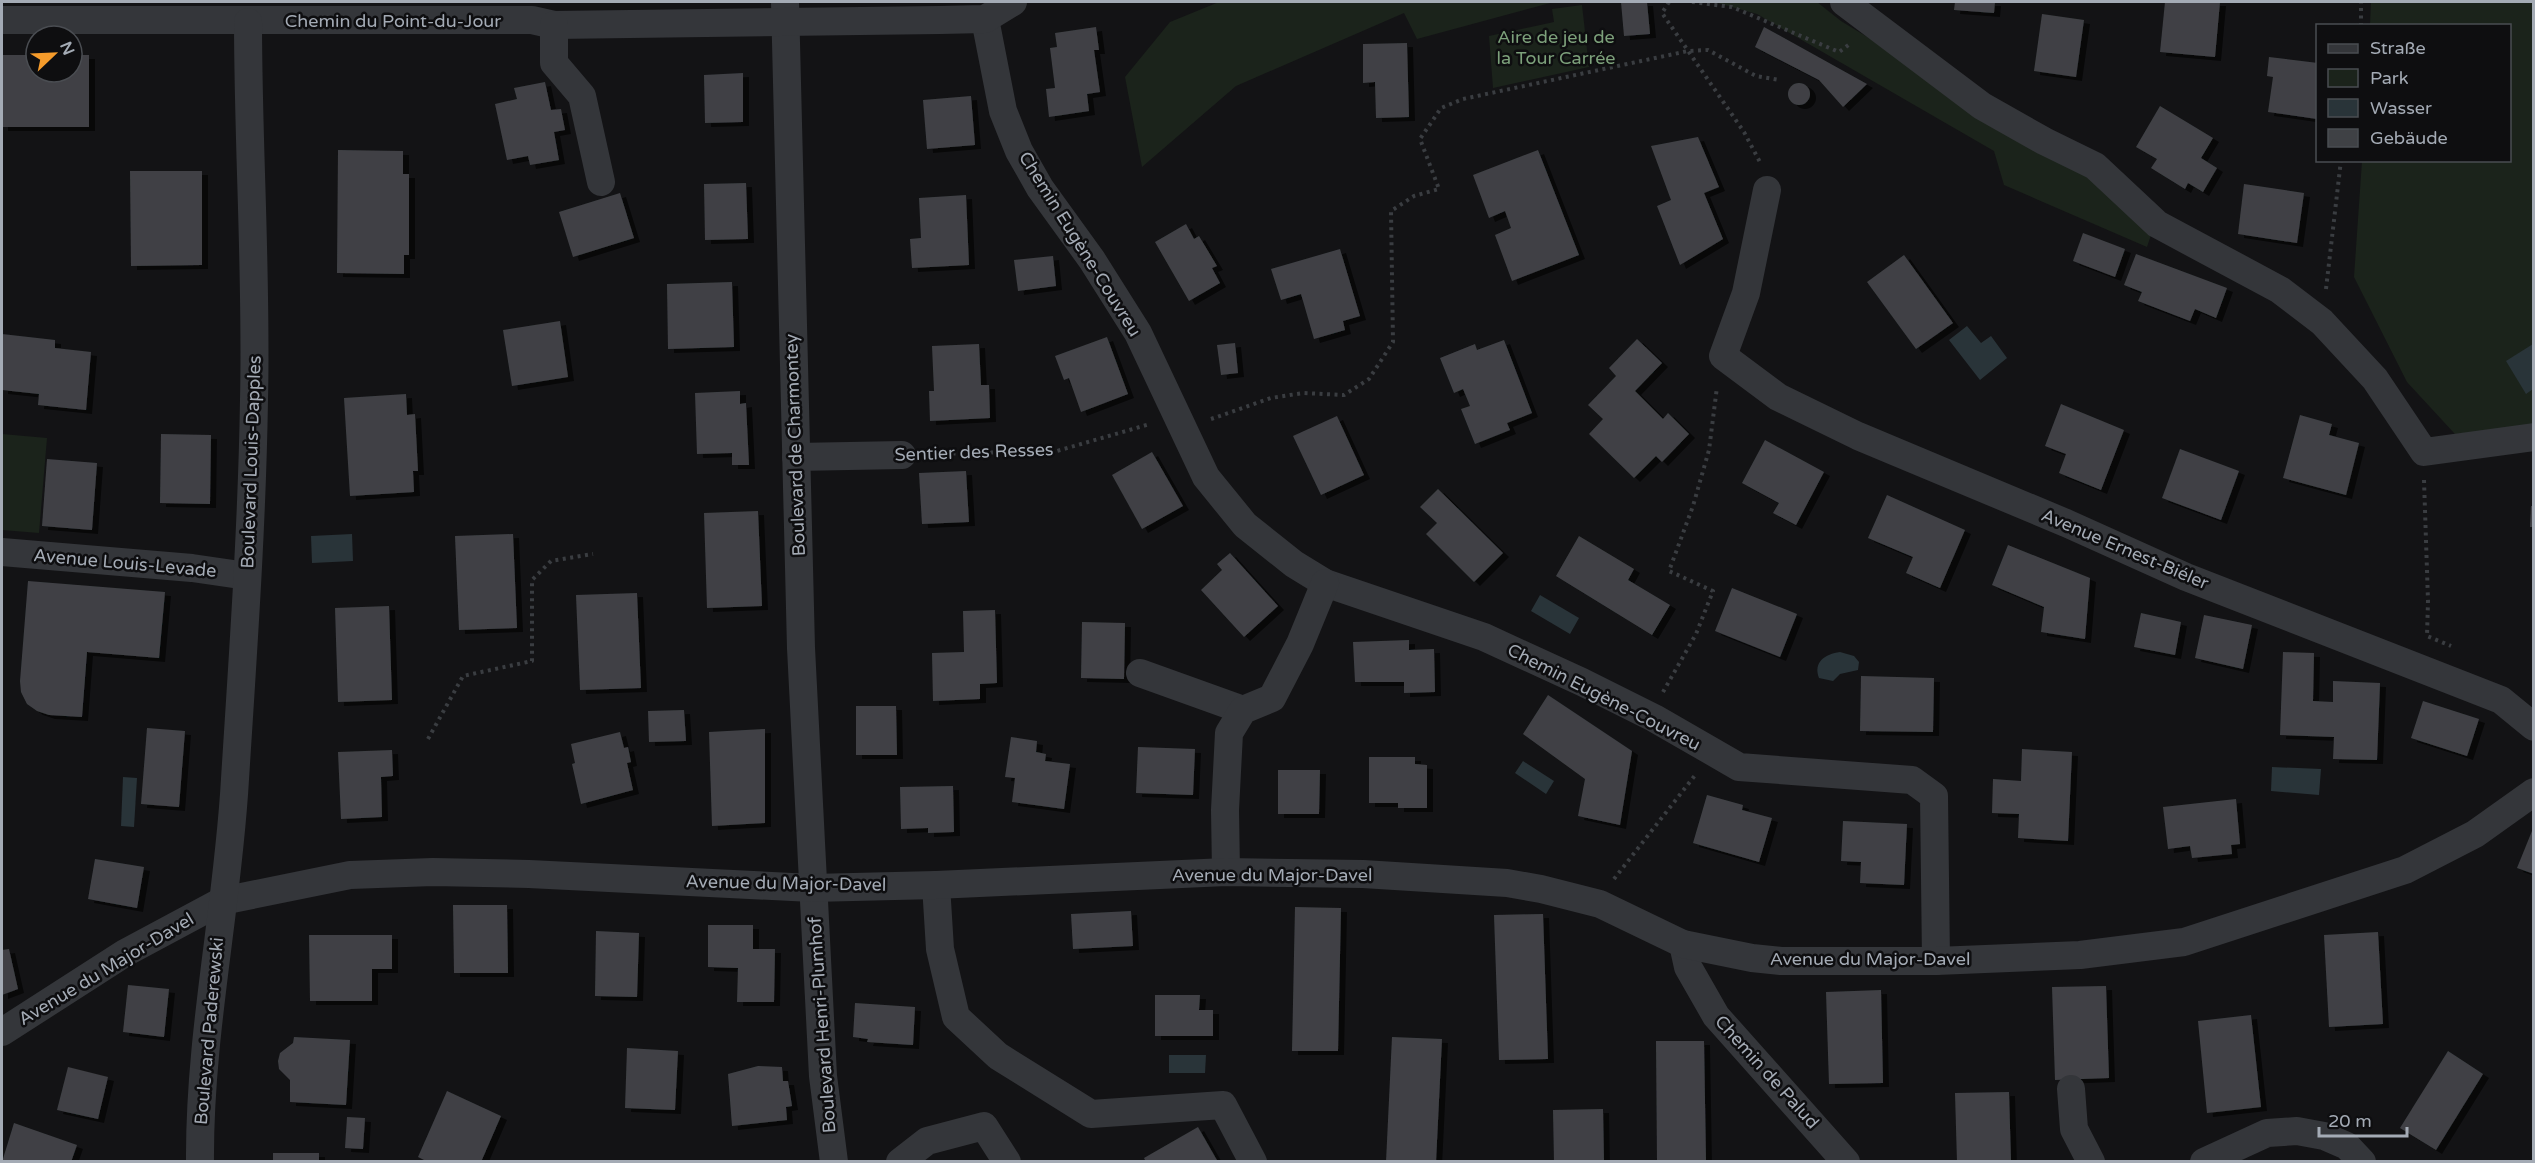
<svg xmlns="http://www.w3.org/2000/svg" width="2535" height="1163" font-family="'Varela Round',sans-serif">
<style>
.green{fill:#1b231b}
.water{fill:#293439}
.building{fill:#3f4145;filter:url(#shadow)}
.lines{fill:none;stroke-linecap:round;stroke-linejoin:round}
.path{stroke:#3a3d41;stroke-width:4;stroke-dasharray:3 4.5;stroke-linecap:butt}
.minor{stroke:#34363a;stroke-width:28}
.labels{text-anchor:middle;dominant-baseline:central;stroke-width:5;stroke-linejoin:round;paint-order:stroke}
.street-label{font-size:18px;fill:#a4abb5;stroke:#0e0e10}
.park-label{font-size:18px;fill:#7da17b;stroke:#0e0e10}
</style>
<defs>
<filter id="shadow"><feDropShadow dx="6" dy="4" stdDeviation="0" flood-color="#0009"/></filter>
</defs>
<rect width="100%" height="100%" fill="#131315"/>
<g class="green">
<path d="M1219,2H1554L1417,39L1404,13L1236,86L1142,167L1125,77L1170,22Z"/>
<path d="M1714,2H1817L1841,21L2087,171L2153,229L2147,247L2004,185L1994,151L1757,14Z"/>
<path d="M2371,2H2533V428L2455,434L2407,382L2354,277L2362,161L2510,160V26L2370,25Z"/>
<path d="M1582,5L1589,67L1493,88L1489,36L1554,22L1552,9Z"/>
<path d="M2,434L47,438L39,533L2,530Z"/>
</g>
<g class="water">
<path d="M1967,326L1981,343L1991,336L2007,358L1980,380L1949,340Z"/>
<path d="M2533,344V389L2526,394L2506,361Z"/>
<path d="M352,534L353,561L312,563L311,536Z"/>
<path d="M1540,595L1579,618L1570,634L1531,611Z"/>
<path d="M1840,652L1854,656L1859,662L1858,670L1840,674L1833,681L1819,678C1813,662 1825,654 1840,652Z"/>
<path d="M1523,761L1554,781L1546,794L1515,773Z"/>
<path d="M2272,767L2321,769L2319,795L2271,791Z"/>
<path d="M123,777L137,778L134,827L121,826Z"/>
<path d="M1169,1055H1206L1205,1073H1169Z"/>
</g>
<g class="building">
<path d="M1621,2H1647L1650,34L1624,36Z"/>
<path d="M1955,2H1995L1994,13L1954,10Z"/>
<path d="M2165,2H2220L2215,57L2160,52Z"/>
<path d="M2042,14L2084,20L2076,77L2034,71Z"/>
<path d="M1096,27L1099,50H1094L1100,92L1087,94L1089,111L1049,117L1046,89L1055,88L1050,48L1057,47L1055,33Z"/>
<path d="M1764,27L1867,84L1843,107L1819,80L1755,47Z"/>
<path d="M1407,43L1409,117L1376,118L1375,82L1363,83V44Z"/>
<path d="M2,55H36V72H72V55H89V127H2Z"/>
<path d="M2269,57L2318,63L2317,119L2268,112L2273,77L2267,76Z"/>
<path d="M743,73V122L705,123L704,75Z"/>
<path d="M545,82L551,110L561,109L565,130L554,132L559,160L530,165L528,156L507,160L495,104L517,99L514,88Z"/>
<circle cx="1799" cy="94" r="11"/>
<path d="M971,96L975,145L927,149L923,100Z"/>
<path d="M2160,106L2213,138L2201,158L2217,168L2203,192L2188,183L2185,189L2151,168L2157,159L2136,147Z"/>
<path d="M1698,137L1719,187L1704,193L1723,239L1680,265L1657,206L1671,200L1651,146Z"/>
<path d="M338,150L403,151V174H409V255H404V274L337,273Z"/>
<path d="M1538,150L1579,255L1512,281L1495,235L1511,228L1505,211L1489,218L1473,175Z"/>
<path d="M130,171H202V265L131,266Z"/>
<path d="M746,183L748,239L705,240L704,184Z"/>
<path d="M2244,184L2304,193L2297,243L2238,234Z"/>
<path d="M620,193L634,238L573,257L559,212Z"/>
<path d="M966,195L969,265L912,268L910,239L921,238L919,198Z"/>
<path d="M1186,224L1194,239L1199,236L1217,266L1212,268L1220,283L1189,301L1155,242Z"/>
<path d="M2083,233L2125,249L2115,277L2073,261Z"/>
<path d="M1340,249L1360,316L1343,321L1345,330L1314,339L1301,294L1281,300L1271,269Z"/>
<path d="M2136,254L2227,288L2216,318L2195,309L2190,321L2138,301L2142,292L2124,285Z"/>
<path d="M1904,255L1953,323L1916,349L1867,282Z"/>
<path d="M1053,256L1056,286L1018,291L1014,260Z"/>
<path d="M732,282L734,347L668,349L667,284Z"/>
<path d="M560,321L568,377L512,386L503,330Z"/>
<path d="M2,334L55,340V348L91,352L86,410L38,405L39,394L2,390Z"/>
<path d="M1107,337L1128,394L1081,412L1069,378L1064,380L1055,356Z"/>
<path d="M1637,339L1662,363L1635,391L1663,419L1668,413L1689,434L1662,462L1656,456L1634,478L1589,434L1603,419L1588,405L1616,376L1609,368Z"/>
<path d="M1504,340L1532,413L1507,423L1510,430L1475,444L1461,409L1470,406L1463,389L1454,393L1440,358L1475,344L1477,350Z"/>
<path d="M1235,343L1238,373L1221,375L1217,345Z"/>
<path d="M979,344L981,385H989L990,418L930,421L929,391H934L932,346Z"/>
<path d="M740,391V404L746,403L749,465H732V453L697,454L695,393Z"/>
<path d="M406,394L407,415L415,414L418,471H413L414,492L350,496L344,398Z"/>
<path d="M2061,404L2124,430L2101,490L2059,473L2066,454L2045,446Z"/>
<path d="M2300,415L2332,424L2329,435L2359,443L2346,495L2283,478Z"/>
<path d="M1337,416L1364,475L1321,495L1293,436Z"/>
<path d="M161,434L211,435L210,504L160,503Z"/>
<path d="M1765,440L1824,472L1796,525L1773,513L1779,503L1742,483Z"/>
<path d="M2180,449L2239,471L2221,520L2162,498Z"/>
<path d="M1152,452L1183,506L1142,529L1112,475Z"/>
<path d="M47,459L97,463L92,530L42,526Z"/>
<path d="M966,471L969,522L922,524L919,473Z"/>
<path d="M1438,489L1503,553L1474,582L1426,534L1437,523L1420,507Z"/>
<path d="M1887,495L1965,530L1940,588L1906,573L1913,557L1868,538Z"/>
<path d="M2531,506H2534V527H2530Z"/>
<path d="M758,511L762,606L707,608L704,513Z"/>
<path d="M513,534L517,628L459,630L455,536Z"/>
<path d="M1579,536L1634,569L1628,580L1670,605L1652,635L1556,576Z"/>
<path d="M2008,545L2090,578L2085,639L2041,632L2044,607L1992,585Z"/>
<path d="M1230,553L1278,606L1244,637L1201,590L1222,570L1217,564Z"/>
<path d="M28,581L165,592L159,658L87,652L82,717L49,715L37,711L27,704L21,692L20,681Z"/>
<path d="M1732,588L1797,614L1780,657L1715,631Z"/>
<path d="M637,593L641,688L580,690L576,595Z"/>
<path d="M389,606L392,700L338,702L335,608Z"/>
<path d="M995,610L997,683L980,684V699L933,701L932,653L964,652L963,611Z"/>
<path d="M2141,613L2181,622L2175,655L2134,647Z"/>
<path d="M2204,615L2252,625L2243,669L2195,658Z"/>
<path d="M1082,622L1125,623L1124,679L1081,678Z"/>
<path d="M1409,640V650L1434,649L1435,692L1404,693V682H1355L1353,642Z"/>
<path d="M2283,652L2314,653L2313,701L2333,702V681L2380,683L2377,760L2333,759L2334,737L2280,735Z"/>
<path d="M1861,676L1934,678L1933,732L1860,731Z"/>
<path d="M1548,695L1632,751L1620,825L1578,816L1585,779L1523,734Z"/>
<path d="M2423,701L2479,719L2467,756L2411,738Z"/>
<path d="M856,706H896L897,755H856Z"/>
<path d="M684,710L686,741L649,742L648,711Z"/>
<path d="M147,728L185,731L179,807L141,804Z"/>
<path d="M765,729V823L712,826L709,732Z"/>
<path d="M620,732L624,748L628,747L631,762L627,763L633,790L581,804L572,764L575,763L571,744Z"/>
<path d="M1011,737L1037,741L1036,752L1046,754L1045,761L1070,764L1064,809L1012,802L1015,778L1005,777Z"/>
<path d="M1138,747L1195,749L1193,795L1136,793Z"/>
<path d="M2022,749L2072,752L2068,841L2018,838L2019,814L1992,813L1993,779L2021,781Z"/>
<path d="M392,750L393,776L381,777L382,817L341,819L338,752Z"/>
<path d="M1369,757H1415V764L1427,765V808H1398V803H1369Z"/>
<path d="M1278,770H1320L1319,814H1278Z"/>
<path d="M953,786L954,832L928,833V828L901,829L900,787Z"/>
<path d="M1707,795L1743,805L1742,810L1772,818L1759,862L1693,843Z"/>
<path d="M2236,799L2240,844L2231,845L2232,854L2192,858L2190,846L2168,849L2163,807Z"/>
<path d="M1843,821L1907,824L1904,885L1860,883L1861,862L1841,861Z"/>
<path d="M2534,826V874L2517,868Z"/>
<path d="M95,859L144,867L137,908L88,899Z"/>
<path d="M453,905H507L508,973H454Z"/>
<path d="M1295,907L1341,908L1338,1051H1292Z"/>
<path d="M1131,911L1133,946L1073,949L1071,914Z"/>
<path d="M1543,914L1548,1059L1499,1060L1494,915Z"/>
<path d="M708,925H753V949H775L774,1002H737L738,968L708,967Z"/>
<path d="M596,931L639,933L637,997L595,996Z"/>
<path d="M2378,932L2383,1024L2329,1027L2324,935Z"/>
<path d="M309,935H392V969H372V1001H310Z"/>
<path d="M9,949L18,989L2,995V950Z"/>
<path d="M128,985L169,989L164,1037L123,1032Z"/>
<path d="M2106,986L2109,1078L2055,1080L2052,987Z"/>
<path d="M1881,990L1883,1083L1829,1084L1826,992Z"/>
<path d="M1155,995H1200L1199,1010H1213V1036H1155Z"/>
<path d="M855,1003L915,1007L913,1045L867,1042L868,1039L853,1037Z"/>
<path d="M2251,1015L2261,1107L2207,1113L2198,1021Z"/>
<path d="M294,1037L350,1040L346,1105L290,1102V1080L279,1069L278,1061L280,1053L293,1043Z"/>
<path d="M1392,1037L1442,1039L1436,1162H1386Z"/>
<path d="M1656,1041H1704L1706,1162H1657Z"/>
<path d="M627,1048L678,1051L675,1110L625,1108Z"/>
<path d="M2448,1051L2483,1074L2436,1150L2400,1128Z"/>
<path d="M758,1066L782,1067L783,1081H788L792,1106L786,1107L787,1120L732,1126L728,1074Z"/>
<path d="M68,1067L108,1077L98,1119L57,1110Z"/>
<path d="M447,1091L501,1116L481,1162H428L418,1157Z"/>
<path d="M2009,1092L2011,1162H1957L1955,1093Z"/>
<path d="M1603,1109L1604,1162H1554L1553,1110Z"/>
<path d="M347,1117L365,1118L363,1149L345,1148Z"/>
<path d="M14,1123L77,1145L71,1162H2Z"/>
<path d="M1198,1127L1218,1162H1146L1144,1158Z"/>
<rect x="273" y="1153" width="46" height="9"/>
</g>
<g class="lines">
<g class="path">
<path d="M1669,2L1662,13L1744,132L1761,164"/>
<path d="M1692,2L1732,7L1839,52L1851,43"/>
<path d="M2361,26V2"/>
<path d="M2326,289L2341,160"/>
<path d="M1211,419L1271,398L1303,393L1344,395L1369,379L1393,342L1391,211L1414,196L1439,189L1420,139L1441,108L1463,99L1688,51L1708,50L1756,76L1779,80"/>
<path d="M930,454L1057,451L1150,424"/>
<path d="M2424,480L2428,601L2427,636L2451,646"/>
<path d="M1663,692L1696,634L1713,591L1669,571L1693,506L1709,450L1717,387"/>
<path d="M428,739L463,676L532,661V580L551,561L593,554"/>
<path d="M1614,879L1696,774"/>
</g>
<g class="minor">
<path d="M785,2L801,648L823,1076L834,1162"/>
<path d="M1844,2L1982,106L2044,141L2095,166L2157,224L2280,290L2322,322L2375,379L2424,452L2534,437"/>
<path d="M985,19L1003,111L1019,151L1040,188L1092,260L1138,333L1206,477L1245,525L1294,564L1325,583L1484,637L1582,682L1654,718L1739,767L1912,780L1934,796L1936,961"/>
<path d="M2,20H532L554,25L940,20L985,19L1013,2"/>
<path d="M554,25V63L582,96L601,182"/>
<path d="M1767,190L1746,293L1723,356L1778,397L1858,436L2066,523L2186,577L2501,700L2534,727"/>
<path d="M796,457L902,455"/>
<path d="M2,552L192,568L247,576"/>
<path d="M1140,673L1243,710"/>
<path d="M1226,872L1225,810L1229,733L1243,710L1272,698L1300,644L1325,583"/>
<path d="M936,885L940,949L956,1017L998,1056L1091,1114L1223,1105L1253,1162"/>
<path d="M1683,944L1688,967L1716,1016L1846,1162"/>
<path d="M2,1032L125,953L222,901L350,875L433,872L529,874L812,888L936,885L1226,872L1363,874L1507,883L1541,889L1600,904L1683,944L1752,958L1781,961H1936L2080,955L2184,942L2405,870L2475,834L2534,792"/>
<path d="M2071,1089L2074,1129L2091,1162"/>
<path d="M200,1162C199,1033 228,907 235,779C243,653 252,527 254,400C257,274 248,148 248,22"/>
<path d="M900,1162L927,1141L984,1126L1007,1162"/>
<path d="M2204,1162L2267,1133L2297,1131L2324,1136L2347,1146L2362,1162"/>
</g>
</g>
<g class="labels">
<g class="street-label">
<text x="393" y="21">Chemin du Point-du-Jour</text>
<text transform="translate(1080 244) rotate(58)">Chemin Eugène-Couvreu</text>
<text transform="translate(795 445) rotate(-92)">Boulevard de Charmontey</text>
<text transform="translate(974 452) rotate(-2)">Sentier des Resses</text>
<text transform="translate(251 462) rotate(-88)">Boulevard Louis-Dapples</text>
<text transform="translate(2125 549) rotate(23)">Avenue Ernest-Biéler</text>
<text transform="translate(125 563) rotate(5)">Avenue Louis-Levade</text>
<text transform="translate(1604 697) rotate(27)">Chemin Eugène-Couvreu</text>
<text x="1272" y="875">Avenue du Major-Davel</text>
<text transform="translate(786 883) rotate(1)">Avenue du Major-Davel</text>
<text x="1870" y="959">Avenue du Major-Davel</text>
<text transform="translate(106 969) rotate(-31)">Avenue du Major-Davel</text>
<text transform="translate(822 1025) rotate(-94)">Boulevard Henri-Plumhof</text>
<text transform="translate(209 1031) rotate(-85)">Boulevard Paderewski</text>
<text transform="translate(1767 1072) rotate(48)">Chemin de Palud</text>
</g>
<g class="park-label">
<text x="1556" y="37">Aire de jeu de<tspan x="1556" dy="21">la Tour Carrée</tspan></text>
</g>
</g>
<rect width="2535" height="1163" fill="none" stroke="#a4abb5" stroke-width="6"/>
<rect x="2316" y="24" width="195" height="138" fill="#0e0e10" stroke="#4a4d52" stroke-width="1.5"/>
<rect x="2328" y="44" width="30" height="9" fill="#34363a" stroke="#4a4d52" stroke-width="1.5"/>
<text x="2370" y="54" font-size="18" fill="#a4abb5">Straße</text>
<rect x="2328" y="69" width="30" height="18" fill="#1b231b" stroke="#4a4d52" stroke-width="1.5"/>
<text x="2370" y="84" font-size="18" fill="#a4abb5">Park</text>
<rect x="2328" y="99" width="30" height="18" fill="#293439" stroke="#4a4d52" stroke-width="1.5"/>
<text x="2370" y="114" font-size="18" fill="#a4abb5">Wasser</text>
<rect x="2328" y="129" width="30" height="18" fill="#3f4145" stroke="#4a4d52" stroke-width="1.5"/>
<text x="2370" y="144" font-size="18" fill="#a4abb5">Gebäude</text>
<g transform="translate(54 54) rotate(67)"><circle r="28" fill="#0e0e10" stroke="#4a4d52" stroke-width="1.5"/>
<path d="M0-4.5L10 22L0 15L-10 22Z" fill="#f59b2b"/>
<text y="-9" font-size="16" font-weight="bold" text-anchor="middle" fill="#a4abb5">N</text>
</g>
<path d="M2319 1127v9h88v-9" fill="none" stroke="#a4abb5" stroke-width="3"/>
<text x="2328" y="1127" font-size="18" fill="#a4abb5" stroke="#0e0e10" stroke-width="4.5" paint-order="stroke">20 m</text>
</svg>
